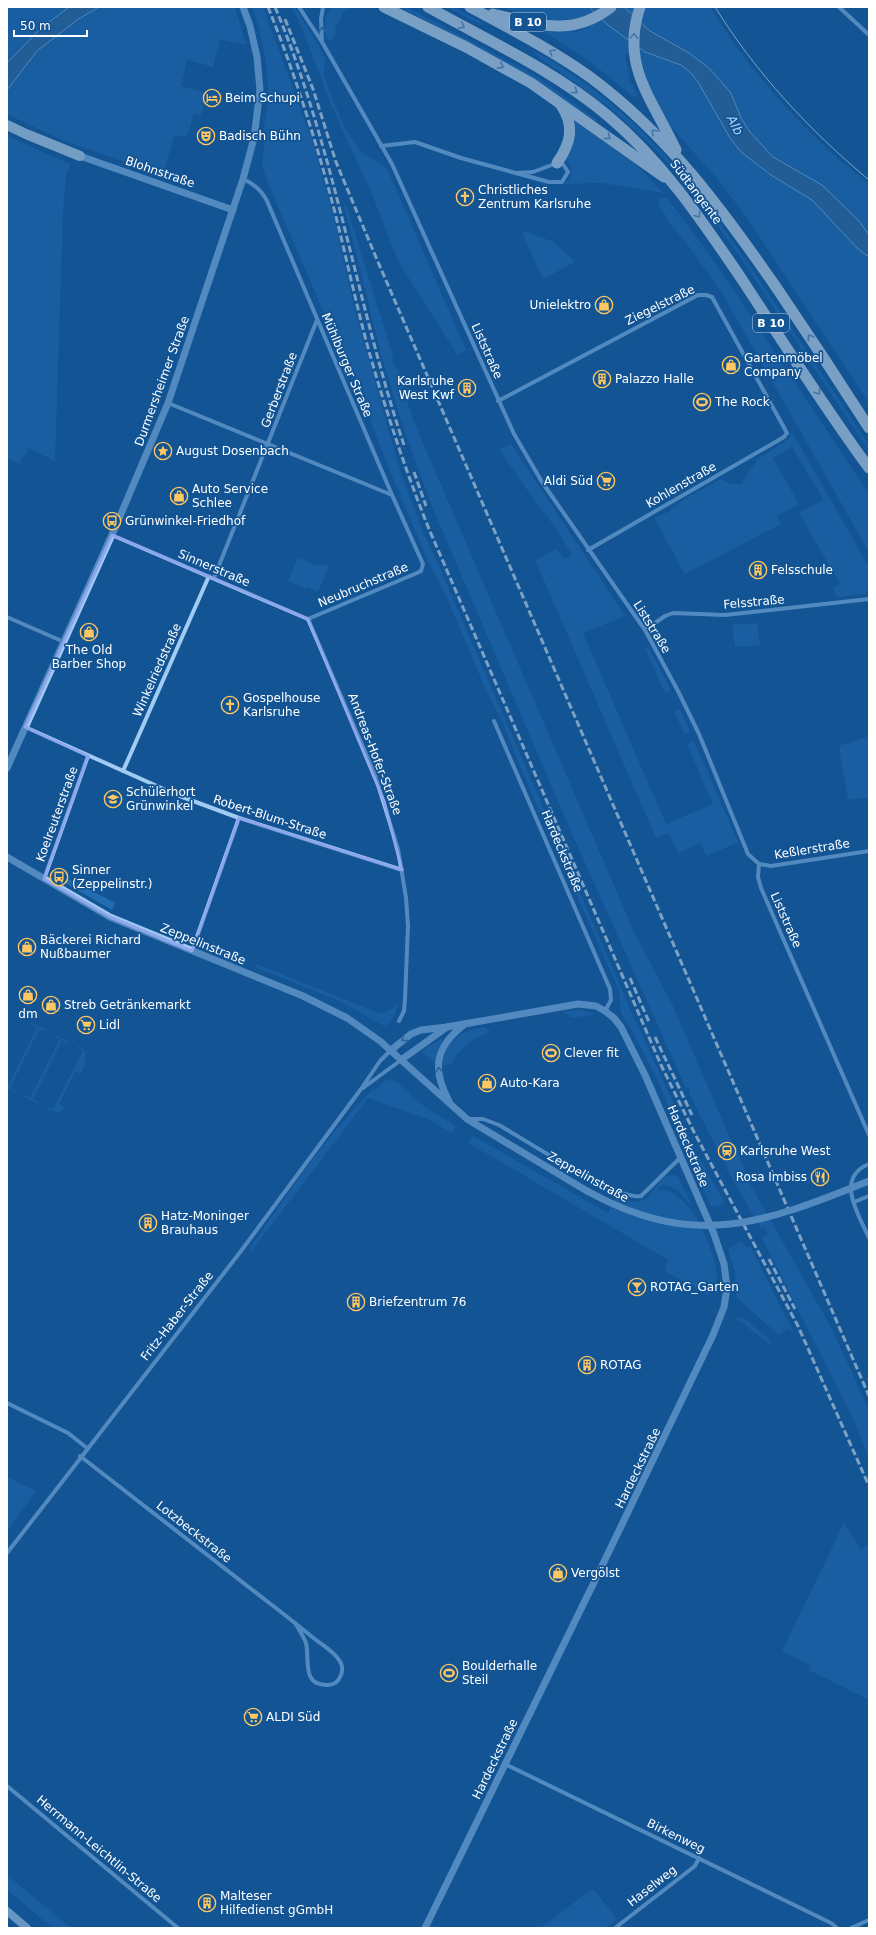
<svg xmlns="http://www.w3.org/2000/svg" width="876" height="1935" font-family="'DejaVu Sans',sans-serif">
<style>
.green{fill:#216cb2}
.water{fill:#386897;stroke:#92c7f6}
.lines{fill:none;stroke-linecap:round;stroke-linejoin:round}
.minor{stroke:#a0cbf3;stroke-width:4}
.tertiary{stroke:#a0cbf3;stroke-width:7}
.secondary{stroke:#d0e6fd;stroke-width:8}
.primary{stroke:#ecf5ff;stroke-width:10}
.trunk{stroke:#f6faff;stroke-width:11}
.tram{stroke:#fff;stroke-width:1}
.rail{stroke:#fff;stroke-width:3;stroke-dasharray:7 3;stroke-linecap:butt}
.tertiary-bridge{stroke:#a0cbf3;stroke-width:7}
.oneway{stroke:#799fc4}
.oneway2{stroke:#3d78b0}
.marked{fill:none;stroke:#8ea6ec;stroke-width:3;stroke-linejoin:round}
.labels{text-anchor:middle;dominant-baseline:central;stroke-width:3.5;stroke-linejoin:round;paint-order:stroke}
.shield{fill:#125494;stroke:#b8ccdf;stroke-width:1}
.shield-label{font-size:11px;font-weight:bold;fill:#fff}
.poi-label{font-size:12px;fill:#fff;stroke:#125494;text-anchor:start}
.street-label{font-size:12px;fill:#fff;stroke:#125494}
.water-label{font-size:13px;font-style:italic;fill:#add5fa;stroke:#125494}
</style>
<rect width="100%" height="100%" fill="#125494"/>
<g class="green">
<path d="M7,7H69L41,28L7,63Z"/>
<path d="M98,7H235L246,45L220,39L213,67L187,60L181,86L207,93L201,115L194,113L187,137L174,136L163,175L64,141L7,114V90L37,51L77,20Z"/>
<path d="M252,7H263L312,140L335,221L355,311L400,470L422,530L439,566L631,1011L695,1149L692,1151L695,1158L699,1157L725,1204L711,1207L657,1079L631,1029L621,1014L619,990L537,806L500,717L485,688L448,600L430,565L389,469L371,422L267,181L262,165L265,142L262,140C264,125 268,110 268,95C268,65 262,34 252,7Z"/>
<path d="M292,7H295C304,24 317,39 324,57C327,64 322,71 325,78C330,95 347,136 359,149C367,159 380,160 388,171L466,350L457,354L398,261L372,194L331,104L301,25Z"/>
<path d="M333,7L349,8V10L345,9L335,29L336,34L332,40L328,41C323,29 323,16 333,7Z"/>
<path d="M400,7H407L536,76L597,120V122L477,48Z"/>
<path d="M446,7H453L480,21L483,24L482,25Z"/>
<path d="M503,7H710C752,75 807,135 869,184V403L747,218L720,182L666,121L647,82L643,65L625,52L630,83H632L637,96L635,98L589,61L541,30L561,31L573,30L574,32L591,27L577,18C551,22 528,20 503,7Z"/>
<path d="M534,51C647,112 713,210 782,314C811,357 840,401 869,445V451L732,245L681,177L659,153L614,111L532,52Z"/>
<path d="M573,117L639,167L663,193L602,183L564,184C569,180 571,176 572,169L565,160C574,146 574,133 573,117Z"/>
<path d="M7,136L70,164L66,176L63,212L55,461L28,448L20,464L7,458Z"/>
<path d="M667,198L703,246L731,286L869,494V552L722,293L685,241L670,224L663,211L659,207V199Z"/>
<path d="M344,205H346L393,356C391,364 397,366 399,373C404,394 411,414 419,434L635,934L673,1006L732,1143L735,1145L750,1184L832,1329L867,1406L869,1414V1457L854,1421L762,1238L768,1234L764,1227L761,1228L726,1168L727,1167L724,1161H723L689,1093L690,1092L688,1087L686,1088L569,827L431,504L402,424L381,354Z"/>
<path d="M526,232L554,242L575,262L543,279L522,233Z"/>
<path d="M792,432L869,567V581L866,594L838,597L834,593L833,588L840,584L799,513L824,500L792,447L773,458L799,504L777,516L781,524L685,574L654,518L668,512L683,500L721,479L732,484H741L758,459L789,439Z"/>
<path d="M511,444L625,616L583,633L666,824L713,804L687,744L694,741L738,842L737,843L706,856L701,843L678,853L669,833L656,838L536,562V560L556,549L565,559L572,555L555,527L530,494L499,449Z"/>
<path d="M298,558L317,566L323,564L329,566L318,592L307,587L306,589L288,581Z"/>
<path d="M757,623L760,645L735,647L732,625Z"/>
<path d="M648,647L671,690L665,693L645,648Z"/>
<path d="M680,709L690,732L685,734L674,712Z"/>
<path d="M869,736V797L848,800L839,746Z"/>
<path d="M67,878L115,903L112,910L65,883Z"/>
<path d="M256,964L378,1013C389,1013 391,1009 397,1004C397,1011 392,1024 384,1026L340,1001L255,967Z"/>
<path d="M579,1010L596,1014L572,1018L563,1012Z"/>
<path d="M32,1023L46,1030L45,1031L39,1029L10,1088L15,1091V1092L7,1088V1087L37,1028L31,1024Z"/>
<path d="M485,1027L491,1032L477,1037L467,1044L458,1053L451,1064L443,1066C444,1041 462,1030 485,1027Z"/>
<path d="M55,1035L69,1042L68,1043L62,1040L33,1099L38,1102V1104L24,1097V1095L30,1098L60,1039L54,1036Z"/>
<path d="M441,1039L443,1040L437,1052L435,1063L421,1051Z"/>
<path d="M80,1046C89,1052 85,1066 81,1074L75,1071L59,1104L65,1108C59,1114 54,1112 47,1108L48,1107L53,1109L83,1051L77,1047Z"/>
<path d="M386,1080L395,1081L425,1107L456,1126L452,1133L430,1120L368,1098L251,1252L250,1248C288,1193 326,1136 374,1088L375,1090Z"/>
<path d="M473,1136L608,1213L617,1196C657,1219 652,1167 678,1176L692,1207L678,1190L665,1185L658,1188L660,1190C671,1185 692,1210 697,1218C705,1233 719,1266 717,1282C717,1287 712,1292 708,1295L665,1271L668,1260L467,1142Z"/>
<path d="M742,1241L746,1248L750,1246L794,1333L787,1329L779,1335L739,1300L736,1294L735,1272L728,1249Z"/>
<path d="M734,1317L745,1319L772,1342L770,1344Z"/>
<path d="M7,1477L36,1491L7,1531Z"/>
<path d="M844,1523L861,1549L869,1545V1700L809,1670L810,1665L782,1651Z"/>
<path d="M7,1875L71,1928H53L7,1890Z"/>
<path d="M591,1890L596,1892L617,1919L605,1928H540Z"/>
</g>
<g class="water">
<path d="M69,7H99L77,20L37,51L7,90V63L41,28Z"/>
<path d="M589,7H624L650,31L689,53L709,68L731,93L741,118L750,132L773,157L822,185L859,221L869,235V257L858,249L812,200L771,175L741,152L730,138L698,82L690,72L681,65L645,52L609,26Z"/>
</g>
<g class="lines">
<g class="minor">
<path d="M299,7L322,42L321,19L323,7"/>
<path d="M839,7L869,35"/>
<path d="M322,42L392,164L514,434L542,482L645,630L678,691L699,734L748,854L759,864L771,866L869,851"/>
<path d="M381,146L415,142L461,158L549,182H562L568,172L563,164L557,163L533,172L516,173"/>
<path d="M243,179C254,184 262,190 267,201L392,495L423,564L421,571L417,573L308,619"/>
<path d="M498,401L698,295H706L712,297L787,433L784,437L588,550"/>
<path d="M168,403L392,495"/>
<path d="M112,535L308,619"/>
<path d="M214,578L317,320"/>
<path d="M7,617L64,642"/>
<path d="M308,619L375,775L398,849L406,898L408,926L405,999L404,1011L399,1021"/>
<path d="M645,630L665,616L673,613L725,615L869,599"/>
<path d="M494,721L610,989L611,1000L605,1011"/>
<path d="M25,727L177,795L239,818L402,870"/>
<path d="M123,771L209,576"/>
<path d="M759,864L758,877L761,888L869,1135"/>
<path d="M44,879L88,756"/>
<path d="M192,951L239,818"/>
<path d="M363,1088L401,1060"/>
<path d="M469,1119H483L499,1125C522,1138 620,1202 641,1196L681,1157"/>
<path d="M869,1164C834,1178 859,1215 869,1238"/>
<path d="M854,1202L869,1196"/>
<path d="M7,1403L68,1433L87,1448"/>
<path d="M80,1456L268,1602C284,1614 300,1627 316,1640C324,1646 334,1652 339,1660C343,1665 343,1672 340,1677C338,1682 333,1685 328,1685C301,1686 310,1660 306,1643C304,1637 299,1630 296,1624"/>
<path d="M7,1553L241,1251L361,1089L380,1061L390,1051"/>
<path d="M505,1764L831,1923L837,1928"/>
<path d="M7,1786L178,1928"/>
<path d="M615,1928L695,1866L699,1858"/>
<path d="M851,1928L869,1920"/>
</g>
<g class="tertiary">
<path d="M80,156L233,210"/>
<path d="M7,768L115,528L168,403L243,179L254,138L260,90L257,57L250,26L243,7"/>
<path d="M7,857L110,917L303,996L347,1018L380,1041L467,1119L587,1191"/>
<path d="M390,1051L411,1034L421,1030L447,1027L578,1004L596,1006L605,1011L614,1018L621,1027L645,1075L714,1234L724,1264L727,1288L724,1307L713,1335L601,1568L425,1928"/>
<path d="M401,1060L447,1027"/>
<path d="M449,1101C431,1068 436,1046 465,1024"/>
</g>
<path class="secondary" d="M7,1911L27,1928"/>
<path class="primary" d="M7,125L26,134L80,156"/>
<g class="trunk">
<path d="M384,7L466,47L531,83L664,177"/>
<path d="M428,7C489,41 553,70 607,115C662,161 701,219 741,278C783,342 824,407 869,468"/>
<path d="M470,7C511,29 552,50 590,77C667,134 722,209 776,287C808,334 839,381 869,428"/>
<path d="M640,7C620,66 653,100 676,150"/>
<path d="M493,14C537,24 572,38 611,7"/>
<path d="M557,163C571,143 575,126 561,105"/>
</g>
<path class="tram" d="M715,7C756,73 809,130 869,180"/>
<g class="rail">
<path d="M268,7C294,71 315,138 333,205C346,255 356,305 370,355C387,414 406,472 429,529L661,1065L694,1132L798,1326L869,1486"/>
<path d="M275,7C335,149 356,303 405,448"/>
<path d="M285,19L313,89L336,162L375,255L869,1396"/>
<path d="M414,472L426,506"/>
<path d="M630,978L649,1022"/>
<path d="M655,1037L692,1115"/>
<path d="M769,1259L795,1309"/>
</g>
<path class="tertiary-bridge" d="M587,1191C694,1250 762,1224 869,1181"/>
</g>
<defs><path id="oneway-chevron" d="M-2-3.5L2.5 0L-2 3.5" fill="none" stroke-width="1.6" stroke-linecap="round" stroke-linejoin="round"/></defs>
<g class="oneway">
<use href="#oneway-chevron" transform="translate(462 26) rotate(27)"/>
<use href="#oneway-chevron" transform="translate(634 36) rotate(-86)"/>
<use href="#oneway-chevron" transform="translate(552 52) rotate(-149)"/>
<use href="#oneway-chevron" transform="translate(501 66) rotate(29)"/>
<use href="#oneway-chevron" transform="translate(575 91) rotate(34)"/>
<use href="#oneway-chevron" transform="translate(654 132) rotate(-136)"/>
<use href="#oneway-chevron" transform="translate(608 137) rotate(36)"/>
<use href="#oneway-chevron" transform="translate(698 215) rotate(53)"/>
<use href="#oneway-chevron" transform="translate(810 337) rotate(-124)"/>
<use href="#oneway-chevron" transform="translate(818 392) rotate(56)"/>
</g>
<g class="oneway2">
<use href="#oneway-chevron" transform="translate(322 30) rotate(-93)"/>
<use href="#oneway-chevron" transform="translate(404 1039) rotate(143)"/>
<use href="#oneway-chevron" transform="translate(439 1070) rotate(-94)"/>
</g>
<path d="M0 0H876V1935H0ZM112,535L308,619L384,801L402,870L239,818L192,951L110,917L44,879L88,756L25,727Z" fill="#125494" fill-opacity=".55" fill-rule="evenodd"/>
<path class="marked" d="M112,535L308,619L384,801L402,870L239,818L192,951L110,917L44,879L88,756L25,727Z"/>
<defs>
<symbol id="hotel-ring" viewBox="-11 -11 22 22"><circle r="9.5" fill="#125494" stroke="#ffc762" stroke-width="1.5"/><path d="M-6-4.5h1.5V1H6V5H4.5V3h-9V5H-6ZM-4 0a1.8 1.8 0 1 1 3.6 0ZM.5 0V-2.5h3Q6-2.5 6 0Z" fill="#ffc762"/></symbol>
<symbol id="theatre-ring" viewBox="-11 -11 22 22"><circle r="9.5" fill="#125494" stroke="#ffc762" stroke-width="1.5"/><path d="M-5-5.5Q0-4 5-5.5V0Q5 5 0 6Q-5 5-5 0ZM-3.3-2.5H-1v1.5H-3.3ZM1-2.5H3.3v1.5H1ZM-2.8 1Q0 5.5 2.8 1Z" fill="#ffc762"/></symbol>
<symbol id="church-ring" viewBox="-11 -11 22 22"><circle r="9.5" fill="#125494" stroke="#ffc762" stroke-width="1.5"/><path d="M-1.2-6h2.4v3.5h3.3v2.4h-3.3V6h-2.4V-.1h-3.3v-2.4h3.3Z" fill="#ffc762"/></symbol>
<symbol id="shop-ring" viewBox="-11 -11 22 22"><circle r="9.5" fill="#125494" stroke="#ffc762" stroke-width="1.5"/><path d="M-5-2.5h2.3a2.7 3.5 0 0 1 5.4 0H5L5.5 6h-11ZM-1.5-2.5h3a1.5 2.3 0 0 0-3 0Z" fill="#ffc762"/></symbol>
<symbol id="building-ring" viewBox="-11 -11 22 22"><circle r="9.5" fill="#125494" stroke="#ffc762" stroke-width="1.5"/><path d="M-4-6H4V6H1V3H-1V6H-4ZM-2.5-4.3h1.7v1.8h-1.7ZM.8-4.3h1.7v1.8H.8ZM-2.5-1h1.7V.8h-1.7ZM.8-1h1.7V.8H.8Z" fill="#ffc762"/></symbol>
<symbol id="stadium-ring" viewBox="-11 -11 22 22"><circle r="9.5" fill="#125494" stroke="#ffc762" stroke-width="1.5"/><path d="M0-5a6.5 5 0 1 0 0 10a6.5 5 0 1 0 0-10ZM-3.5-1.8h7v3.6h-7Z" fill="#ffc762"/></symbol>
<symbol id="sight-ring" viewBox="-11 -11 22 22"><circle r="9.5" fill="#125494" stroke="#ffc762" stroke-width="1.5"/><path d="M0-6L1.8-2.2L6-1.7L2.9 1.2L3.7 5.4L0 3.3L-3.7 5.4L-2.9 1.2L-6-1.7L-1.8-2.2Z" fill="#ffc762"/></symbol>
<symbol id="supermarket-ring" viewBox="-11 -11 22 22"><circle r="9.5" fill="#125494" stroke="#ffc762" stroke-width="1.5"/><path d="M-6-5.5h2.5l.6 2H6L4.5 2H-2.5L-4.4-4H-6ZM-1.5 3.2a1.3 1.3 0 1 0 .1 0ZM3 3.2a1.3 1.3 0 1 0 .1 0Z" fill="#ffc762"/></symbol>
<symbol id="bus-ring" viewBox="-11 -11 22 22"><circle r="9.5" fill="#125494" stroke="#ffc762" stroke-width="1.5"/><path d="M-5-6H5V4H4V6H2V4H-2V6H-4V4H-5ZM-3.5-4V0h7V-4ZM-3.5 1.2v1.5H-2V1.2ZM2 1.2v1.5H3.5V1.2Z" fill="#ffc762"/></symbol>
<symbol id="school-ring" viewBox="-11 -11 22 22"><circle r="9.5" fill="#125494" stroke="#ffc762" stroke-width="1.5"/><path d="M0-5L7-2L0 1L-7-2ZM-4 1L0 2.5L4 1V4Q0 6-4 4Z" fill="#ffc762"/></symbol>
<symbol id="station-ring" viewBox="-11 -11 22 22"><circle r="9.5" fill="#125494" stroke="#ffc762" stroke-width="1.5"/><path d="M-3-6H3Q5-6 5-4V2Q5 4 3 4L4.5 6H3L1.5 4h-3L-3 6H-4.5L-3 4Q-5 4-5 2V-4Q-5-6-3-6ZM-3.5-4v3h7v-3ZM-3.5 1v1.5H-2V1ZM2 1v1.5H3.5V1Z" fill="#ffc762"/></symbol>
<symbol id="restaurant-ring" viewBox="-11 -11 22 22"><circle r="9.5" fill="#125494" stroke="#ffc762" stroke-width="1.5"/><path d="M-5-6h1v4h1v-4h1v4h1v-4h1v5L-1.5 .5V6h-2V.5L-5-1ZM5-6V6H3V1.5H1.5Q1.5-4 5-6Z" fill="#ffc762"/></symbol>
<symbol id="bar-ring" viewBox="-11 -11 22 22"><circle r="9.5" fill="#125494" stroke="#ffc762" stroke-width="1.5"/><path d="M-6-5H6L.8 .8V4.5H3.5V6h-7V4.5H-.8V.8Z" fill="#ffc762"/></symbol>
</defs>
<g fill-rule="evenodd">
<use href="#hotel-ring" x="202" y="88" width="20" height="20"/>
<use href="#theatre-ring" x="196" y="126" width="20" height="20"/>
<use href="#church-ring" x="455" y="187" width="20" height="20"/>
<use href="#shop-ring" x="594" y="295" width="20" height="20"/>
<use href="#shop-ring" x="721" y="355" width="20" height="20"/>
<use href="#building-ring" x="592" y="369" width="20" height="20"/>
<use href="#building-ring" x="457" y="378" width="20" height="20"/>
<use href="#stadium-ring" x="692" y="392" width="20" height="20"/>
<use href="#sight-ring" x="153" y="441" width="20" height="20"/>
<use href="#supermarket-ring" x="596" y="471" width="20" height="20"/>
<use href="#shop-ring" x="169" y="486" width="20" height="20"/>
<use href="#bus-ring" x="102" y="511" width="20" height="20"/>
<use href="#building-ring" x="748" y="560" width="20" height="20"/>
<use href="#shop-ring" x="79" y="622" width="20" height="20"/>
<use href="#church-ring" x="220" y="695" width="20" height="20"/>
<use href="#school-ring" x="103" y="789" width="20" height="20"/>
<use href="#bus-ring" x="49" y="867" width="20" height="20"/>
<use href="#shop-ring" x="17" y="937" width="20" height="20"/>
<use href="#shop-ring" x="18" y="985" width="20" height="20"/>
<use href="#shop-ring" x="41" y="995" width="20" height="20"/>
<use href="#supermarket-ring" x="76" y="1015" width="20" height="20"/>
<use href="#stadium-ring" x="541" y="1043" width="20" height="20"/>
<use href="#shop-ring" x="477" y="1073" width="20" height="20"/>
<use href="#station-ring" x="717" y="1141" width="20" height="20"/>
<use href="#restaurant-ring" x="810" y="1167" width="20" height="20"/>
<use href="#building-ring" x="138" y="1213" width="20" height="20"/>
<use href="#bar-ring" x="627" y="1277" width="20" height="20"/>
<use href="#building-ring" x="346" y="1292" width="20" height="20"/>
<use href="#building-ring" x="577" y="1355" width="20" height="20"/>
<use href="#shop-ring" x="548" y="1563" width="20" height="20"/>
<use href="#stadium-ring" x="439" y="1663" width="20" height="20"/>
<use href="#supermarket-ring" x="243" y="1707" width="20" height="20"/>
<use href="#building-ring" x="197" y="1893" width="20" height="20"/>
</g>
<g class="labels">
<g class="shield">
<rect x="510" y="13" width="36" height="18" rx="3"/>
<rect x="753" y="314" width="36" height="18" rx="3"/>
</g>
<g class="shield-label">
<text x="528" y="22">B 10</text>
<text x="771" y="323">B 10</text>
</g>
<g class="poi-label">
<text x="225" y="98">Beim Schupi</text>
<text x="219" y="136">Badisch Bühn</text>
<text x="478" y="190">Christliches<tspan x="478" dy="14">Zentrum Karlsruhe</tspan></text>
<text x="591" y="305" text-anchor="end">Unielektro</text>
<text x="744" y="358">Gartenmöbel<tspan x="744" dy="14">Company</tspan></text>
<text x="615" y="379">Palazzo Halle</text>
<text x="454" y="381" text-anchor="end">Karlsruhe<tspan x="454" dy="14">West Kwf</tspan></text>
<text x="715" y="402">The Rock</text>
<text x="176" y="451">August Dosenbach</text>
<text x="593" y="481" text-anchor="end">Aldi Süd</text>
<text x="192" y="489">Auto Service<tspan x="192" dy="14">Schlee</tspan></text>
<text x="125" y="521">Grünwinkel-Friedhof</text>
<text x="771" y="570">Felsschule</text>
<text x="89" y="650" text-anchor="middle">The Old<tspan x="89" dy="14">Barber Shop</tspan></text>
<text x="243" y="698">Gospelhouse<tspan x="243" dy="14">Karlsruhe</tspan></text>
<text x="126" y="792">Schülerhort<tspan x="126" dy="14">Grünwinkel</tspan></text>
<text x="72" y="870">Sinner<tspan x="72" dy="14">(Zeppelinstr.)</tspan></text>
<text x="40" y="940">Bäckerei Richard<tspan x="40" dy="14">Nußbaumer</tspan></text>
<text x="64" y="1005">Streb Getränkemarkt</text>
<text x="28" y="1014" text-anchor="middle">dm</text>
<text x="99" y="1025">Lidl</text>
<text x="564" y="1053">Clever fit</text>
<text x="500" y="1083">Auto-Kara</text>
<text x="740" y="1151">Karlsruhe West</text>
<text x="807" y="1177" text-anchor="end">Rosa Imbiss</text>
<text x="161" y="1216">Hatz-Moninger<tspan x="161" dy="14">Brauhaus</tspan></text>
<text x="650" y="1287">ROTAG_Garten</text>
<text x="369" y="1302">Briefzentrum 76</text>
<text x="600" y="1365">ROTAG</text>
<text x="571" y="1573">Vergölst</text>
<text x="462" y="1666">Boulderhalle<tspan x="462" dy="14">Steil</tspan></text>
<text x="266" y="1717">ALDI Süd</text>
<text x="220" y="1896">Malteser<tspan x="220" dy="14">Hilfedienst gGmbH</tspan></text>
</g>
<g class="street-label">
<text transform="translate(160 172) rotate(19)">Blohnstraße</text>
<text transform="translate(696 192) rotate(53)">Südtangente</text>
<text transform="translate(660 305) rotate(-26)">Ziegelstraße</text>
<text transform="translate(487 351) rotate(66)">Liststraße</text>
<text transform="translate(347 365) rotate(67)">Mühlburger Straße</text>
<text transform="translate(162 381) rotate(-70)">Durmersheimer Straße</text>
<text transform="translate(279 390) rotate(-69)">Gerberstraße</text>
<text transform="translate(681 485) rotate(-30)">Kohlenstraße</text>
<text transform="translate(214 568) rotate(23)">Sinnerstraße</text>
<text transform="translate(363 585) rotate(-23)">Neubruchstraße</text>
<text transform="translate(754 602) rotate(-5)">Felsstraße</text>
<text transform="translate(652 627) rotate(58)">Liststraße</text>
<text transform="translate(157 670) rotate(-66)">Winkelriedstraße</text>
<text transform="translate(375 754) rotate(69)">Andreas-Hofer-Straße</text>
<text transform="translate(57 814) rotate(-70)">Koelreuterstraße</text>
<text transform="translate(270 817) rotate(18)">Robert-Blum-Straße</text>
<text transform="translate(812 849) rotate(-9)">Keßlerstraße</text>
<text transform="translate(562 851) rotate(67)">Hardeckstraße</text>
<text transform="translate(786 920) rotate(66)">Liststraße</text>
<text transform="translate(203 944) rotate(22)">Zeppelinstraße</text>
<text transform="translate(688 1146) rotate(67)">Hardeckstraße</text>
<text transform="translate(588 1177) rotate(29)">Zeppelinstraße</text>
<text transform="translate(177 1316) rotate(-52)">Fritz-Haber-Straße</text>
<text transform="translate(638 1468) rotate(-64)">Hardeckstraße</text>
<text transform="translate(194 1532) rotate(38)">Lotzbeckstraße</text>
<text transform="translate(495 1759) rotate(-64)">Hardeckstraße</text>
<text transform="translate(676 1836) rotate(26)">Birkenweg</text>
<text transform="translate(99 1849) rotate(40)">Herrmann-Leichtlin-Straße</text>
<text transform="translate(652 1886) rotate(-38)">Haselweg</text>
</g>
<g class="water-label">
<text transform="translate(735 125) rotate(62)">Alb</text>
</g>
</g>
<rect width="876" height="1935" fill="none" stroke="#ffffff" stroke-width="16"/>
<path d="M14 30v6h73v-6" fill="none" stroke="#ffffff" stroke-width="2"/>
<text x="20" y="30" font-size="12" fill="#ffffff" stroke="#125494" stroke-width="3" paint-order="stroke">50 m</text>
</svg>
